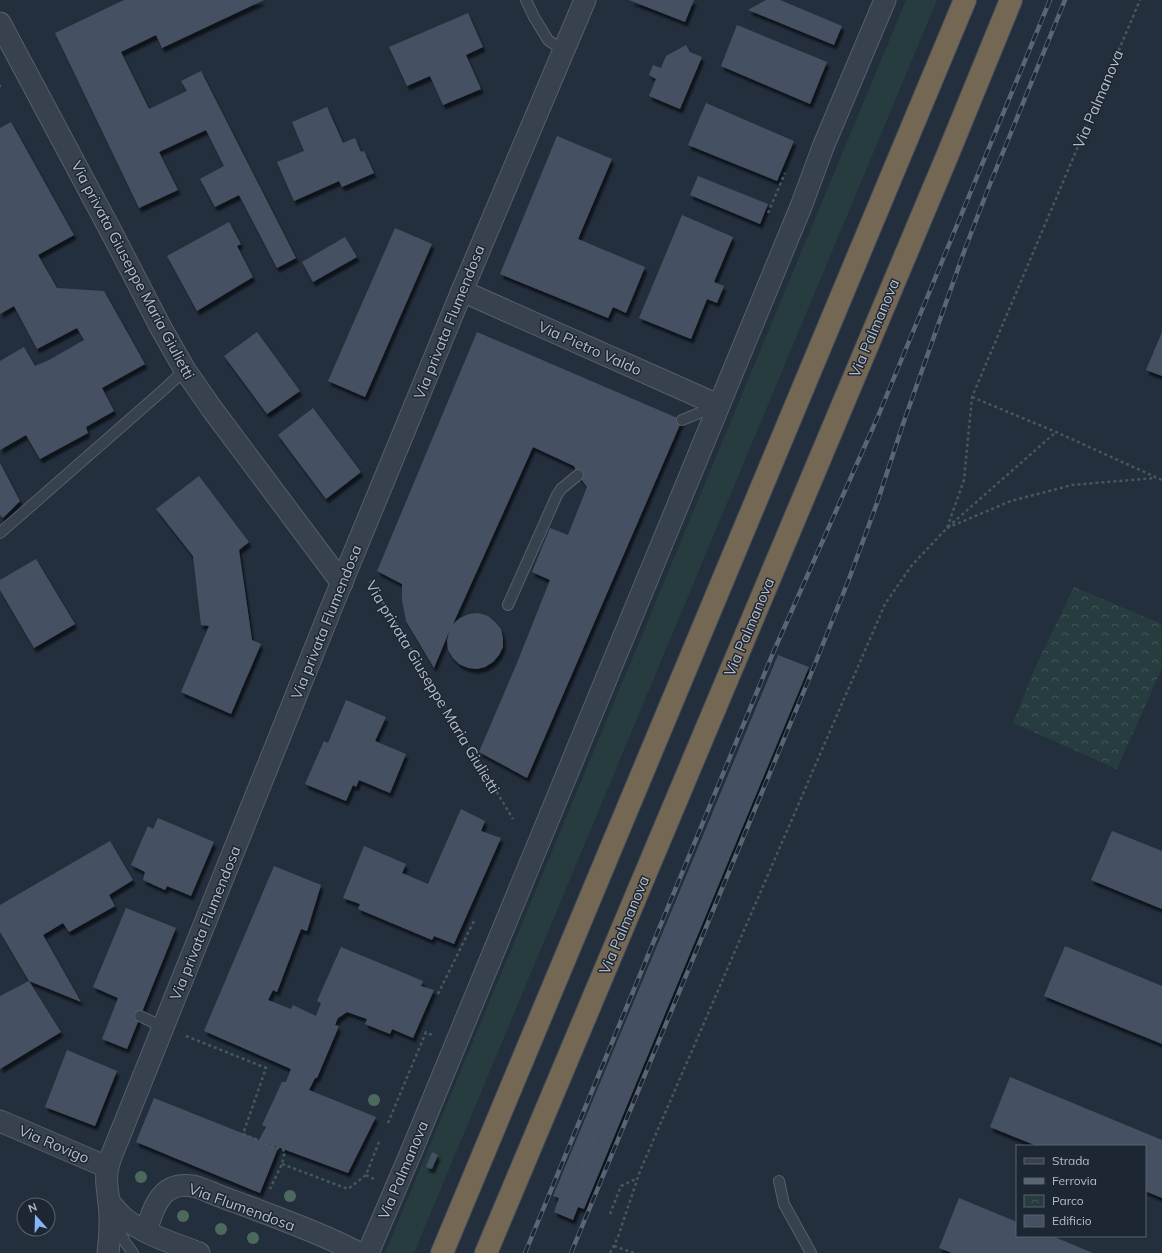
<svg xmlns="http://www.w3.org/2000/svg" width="1162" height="1253" font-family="Mulish,sans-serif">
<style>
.grass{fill:#263c3f}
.park{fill:url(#park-crowns)}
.building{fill:#455162;filter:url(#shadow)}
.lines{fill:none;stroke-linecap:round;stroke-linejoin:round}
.lane-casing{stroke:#565f6c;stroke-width:12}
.street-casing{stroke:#565f6c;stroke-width:23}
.highway-casing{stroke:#434c59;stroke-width:24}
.path{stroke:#44595c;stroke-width:2.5;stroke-dasharray:3 3;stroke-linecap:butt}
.lane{stroke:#38414e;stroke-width:10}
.street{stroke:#38414e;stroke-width:21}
.highway{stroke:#746855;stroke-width:22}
.rail-casing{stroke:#5a6575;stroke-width:4.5}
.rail{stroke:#1d2633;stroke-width:3;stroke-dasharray:9;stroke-linecap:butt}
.tree{fill:#4b6a5d}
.labels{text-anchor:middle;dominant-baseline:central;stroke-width:3;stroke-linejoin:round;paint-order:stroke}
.street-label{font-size:15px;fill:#b4bcc9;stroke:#1d2633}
</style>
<defs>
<pattern id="park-crowns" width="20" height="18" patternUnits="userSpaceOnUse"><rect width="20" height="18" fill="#263c3f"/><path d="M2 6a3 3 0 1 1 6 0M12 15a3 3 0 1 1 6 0" fill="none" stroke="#435659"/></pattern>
<filter id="shadow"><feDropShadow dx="2.5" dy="4.5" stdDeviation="1" flood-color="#0009"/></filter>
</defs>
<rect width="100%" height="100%" fill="#242f3e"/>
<path class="grass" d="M906,0H937L414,1253H385Z"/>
<path class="park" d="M1074,587L1162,624V668L1117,769L1013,723L1035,668Z"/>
<g class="building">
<path d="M124,0H264L162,48L156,35L121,52L149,109L187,91L181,81L201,71L296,258L277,268L239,195L215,207L200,179L224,166L206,130L159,152L178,190L139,208L55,33Z"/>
<path d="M629,0H694L685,22Z"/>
<path d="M766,0H780L842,26L834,45L748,10Z"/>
<path d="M468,13L483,47L466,55L481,89L443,105L430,76L407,86L389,47Z"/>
<path d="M737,25L827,62L810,104L721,66Z"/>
<path d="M686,45L690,52L702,57L680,109L649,96L656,79L649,75L653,65L661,68L666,56Z"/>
<path d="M706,103L794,141L777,181L688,145Z"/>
<path d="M327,107L343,143L355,138L361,152L364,151L374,173L342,187L339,181L294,201L277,162L304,151L292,122Z"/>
<path d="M11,122L74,235L38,255L57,288L104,291L145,364L102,388L114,411L86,427L88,433L40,459L26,435L0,450V361L24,347L35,366L49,360L84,340L77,328L37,349L14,306L0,314V128Z"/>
<path d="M557,136L612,159L578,239L645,267L626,313L613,307L608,318L500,274Z"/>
<path d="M698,176L768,204L760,224L690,195Z"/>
<path d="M682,215L733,237L714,282L724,286L717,303L707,299L691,339L639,318Z"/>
<path d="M229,222L241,244L237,246L253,277L197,311L167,256Z"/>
<path d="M395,228L432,244L365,397L328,381Z"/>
<path d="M345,237L357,257L313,282L302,262Z"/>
<path d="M257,332L300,391L267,414L224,356Z"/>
<path d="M477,332L682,420L527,778L479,752L517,663L550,580L532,572L550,528L568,535L587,487L578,475L574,466L533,447L453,624L460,618L469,614L478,613L488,616L495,622L501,629L503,638V647L499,655L493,662L485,667L477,669L468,668L459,664L453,658L448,650L447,641L449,632L434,668L406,621L402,600V584L377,571Z"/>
<path d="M1162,332V376L1146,370Z"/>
<path d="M313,408L361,472L326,499L278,435Z"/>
<path d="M0,463L20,501L3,518L0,515Z"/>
<path d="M199,476L249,542L239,550L252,640L261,644L231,714L181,692L209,626L201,625L193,556L156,509Z"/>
<path d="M36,559L75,624L34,648L0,590V580Z"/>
<path d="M778,655L809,667L584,1209L578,1207L573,1220L554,1212L559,1198L553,1196Z"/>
<path d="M346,700L386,717L375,741L406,754L390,793L359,780L356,787L353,785L346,801L305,784L324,741L328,743Z"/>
<path d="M461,809L485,821L481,831L501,838L454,944L434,936L432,940L358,909L360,904L343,898L364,846L406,864L402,873L428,884Z"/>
<path d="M158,818L214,842L191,896L167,886L165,890L143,880L145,872L131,865L148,826L153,829Z"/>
<path d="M1112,831L1162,851V909L1091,880Z"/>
<path d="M110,841L133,880L109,895L115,906L69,932L63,923L43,935L81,1002L29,981L0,932V905Z"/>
<path d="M274,866L321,885L307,931L301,929L277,992L273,990L268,1000L291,1009L293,1005L316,1016L321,1003L317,1001L341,947L423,981L421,986L434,990L413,1038L392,1029L390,1034L365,1024L367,1019L347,1012L338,1018L335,1025L339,1026L317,1078H315L309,1090L376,1117L348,1173L264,1142L278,1148L260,1193L136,1142L154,1098L259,1140L266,1127L262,1125L282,1082H286L291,1069L204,1031Z"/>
<path d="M126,908L176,928L127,1049L102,1039L118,998L93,987Z"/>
<path d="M1065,946L1162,986V1044L1044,996Z"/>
<path d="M29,981L61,1032L0,1069V996Z"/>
<path d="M67,1050L117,1071L95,1126L45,1107Z"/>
<path d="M1010,1077L1162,1140V1198L1145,1191V1146H1037L990,1127Z"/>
<path d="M432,1152L438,1155L432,1169L426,1167Z"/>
<path d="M959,1198L1017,1222V1236H1052L1093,1253H952L939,1248Z"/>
</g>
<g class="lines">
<defs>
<g id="lane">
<path d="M526,0L534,17L548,40L564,51"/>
<path d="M682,420L716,406"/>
<path d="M0,533L161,392L185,370"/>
<path d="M508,605L557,495L561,489L578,475"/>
<path d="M140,1016L163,1027"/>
<path d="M779,1181L784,1204L811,1253"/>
<path d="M115,1222L125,1242L133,1253"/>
</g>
<g id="street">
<path d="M0,23L114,237L161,328L185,370L212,409L342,583"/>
<path d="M462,291L718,405"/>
<path d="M0,1121L107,1167"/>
<path d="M109,1202C114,1207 118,1213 124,1218C145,1235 174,1243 199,1253"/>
<path d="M146,1231C151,1217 156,1195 172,1188C178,1185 186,1185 193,1186C199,1187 204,1190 210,1192C221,1197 233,1201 244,1205C283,1220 323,1234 359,1253"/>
<path d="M108,1253C110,1237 111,1220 109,1203C107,1184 104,1177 111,1157L330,611L462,291L585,0"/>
<path d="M368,1253L412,1150L802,204L823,147L885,0"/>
</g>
<g id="highway">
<path d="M442,1253L965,0"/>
<path d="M486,1253L948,154L1011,0"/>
</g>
</defs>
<use href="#lane" class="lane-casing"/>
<use href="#street" class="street-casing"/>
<use href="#highway" class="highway-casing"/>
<g class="path">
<path d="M0,86H1"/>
<path d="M768,213L785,173"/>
<path d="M972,397L1056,432L1162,480"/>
<path d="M948,527L1056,432"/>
<path d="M947,528L1011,501L1072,485L1156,478"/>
<path d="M370,581L513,819"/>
<path d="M438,994L475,919"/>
<path d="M186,1036L266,1068L243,1134L285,1151L282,1164L270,1189"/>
<path d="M388,1123L426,1032L434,1036"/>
<path d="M282,1164L348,1189L366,1175L379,1142"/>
<path d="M582,1167L595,1134"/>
<path d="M366,1175L374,1179"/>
<path d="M610,1214L621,1186L636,1179"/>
<path d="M614,1246L634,1253"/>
<path d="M610,1253L618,1237L640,1171L885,604L912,565L947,528L964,480L972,397L1140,0"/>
</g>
<use href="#lane" class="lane"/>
<use href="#street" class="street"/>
<use href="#highway" class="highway"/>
<defs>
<g id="rail">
<path d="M525,1253L773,653L879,414L1050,0"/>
<path d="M571,1253L813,669L849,579L877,503L903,424L965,249L988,189L1065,0"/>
</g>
</defs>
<use href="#rail" class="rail-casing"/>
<use href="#rail" class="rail"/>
</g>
<g class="tree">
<circle cx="374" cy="1100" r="6"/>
<circle cx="141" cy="1177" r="6"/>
<circle cx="290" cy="1196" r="6"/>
<circle cx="183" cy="1216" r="6"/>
<circle cx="221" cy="1229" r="6"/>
<circle cx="253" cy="1238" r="6"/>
</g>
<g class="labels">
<g class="street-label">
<text transform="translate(1098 99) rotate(-67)">Via Palmanova</text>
<text transform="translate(133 270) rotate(62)">Via privata Giuseppe Maria Giulietti</text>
<text transform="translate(449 322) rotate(-68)">Via privata Flumendosa</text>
<text transform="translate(874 328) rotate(-67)">Via Palmanova</text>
<text transform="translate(590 348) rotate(24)">Via Pietro Valdo</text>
<text transform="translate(326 622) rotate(-68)">Via privata Flumendosa</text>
<text transform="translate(749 627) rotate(-67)">Via Palmanova</text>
<text transform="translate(433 687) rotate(59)">Via privata Giuseppe Maria Giulietti</text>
<text transform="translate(205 923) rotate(-68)">Via privata Flumendosa</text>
<text transform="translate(624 925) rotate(-67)">Via Palmanova</text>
<text transform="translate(54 1144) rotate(23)">Via Rovigo</text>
<text transform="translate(403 1170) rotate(-67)">Via Palmanova</text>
<text transform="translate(242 1207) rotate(20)">Via Flumendosa</text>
</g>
</g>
<rect x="1016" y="1145" width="130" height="92" fill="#1d2633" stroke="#59626f"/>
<rect x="1024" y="1158" width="20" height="6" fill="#38414e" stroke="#59626f"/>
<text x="1052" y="1165" font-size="12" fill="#b4bcc9">Strada</text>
<rect x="1024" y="1178" width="20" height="6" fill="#5a6575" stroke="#59626f"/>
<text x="1052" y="1185" font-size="12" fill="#b4bcc9">Ferrovia</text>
<rect x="1024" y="1195" width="20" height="12" fill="url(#park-crowns)" stroke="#59626f"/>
<text x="1052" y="1205" font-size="12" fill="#b4bcc9">Parco</text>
<rect x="1024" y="1215" width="20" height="12" fill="#455162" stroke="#59626f"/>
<text x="1052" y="1225" font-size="12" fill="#b4bcc9">Edificio</text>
<g transform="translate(36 1217) rotate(340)"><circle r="19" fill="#1d2633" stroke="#59626f"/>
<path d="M0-3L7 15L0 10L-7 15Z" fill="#8ab4f8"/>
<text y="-6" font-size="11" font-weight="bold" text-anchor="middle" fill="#b4bcc9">N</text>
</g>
</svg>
